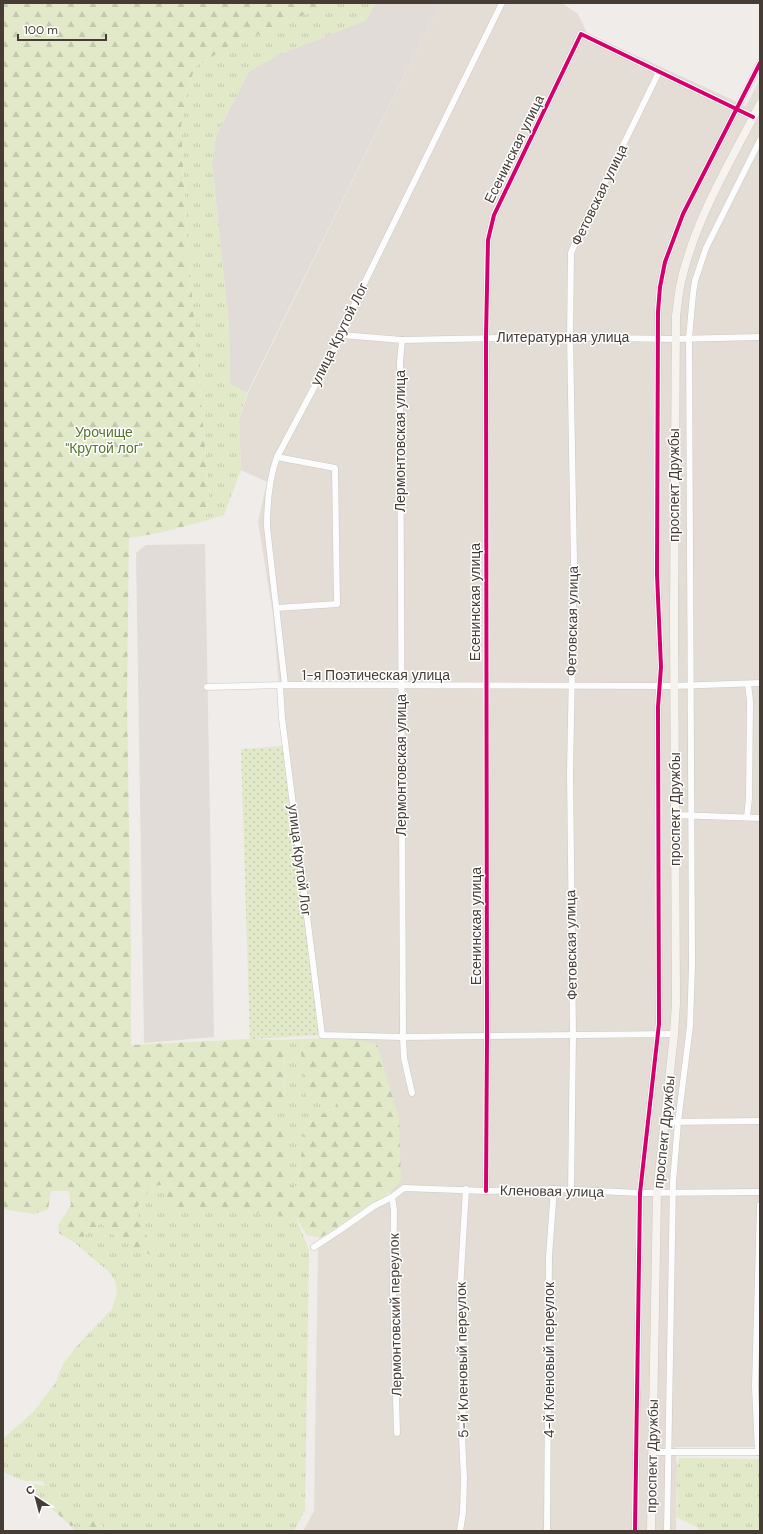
<svg xmlns="http://www.w3.org/2000/svg" width="763" height="1534" font-family="'DM Sans',sans-serif">
<style>
.residential{fill:#e3ddd6}
.industrial{fill:#e1dcd8}
.grass{fill:url(#grass-tufts)}
.forest{fill:url(#forest-firs)}
.garden{fill:url(#garden-dots)}
.lines{fill:none;stroke-linecap:round;stroke-linejoin:round}
.minor-casing{stroke:#cbc8c5;stroke-width:7}
.secondary-casing{stroke:#d0c9c1;stroke-width:9}
.minor{stroke:#fdfcfc;stroke-width:6}
.secondary{stroke:#f6f3ee;stroke-width:8}
.cycleway-casing{stroke:#fff;stroke-width:6}
.cycleway{stroke:#d6006c;stroke-width:4}
.labels{text-anchor:middle;dominant-baseline:central;stroke-width:3;stroke-linejoin:round;paint-order:stroke}
.street-label{font-size:14px;fill:#453c35;stroke:#fff}
.park-label{font-size:14px;fill:#55752a;stroke:#fff}
</style>
<defs>
<pattern id="grass-tufts" width="24" height="20" patternUnits="userSpaceOnUse"><rect width="24" height="20" fill="#e2e9c9"/><path d="M3 7l-1-3M5 7V3M7 7l1-3M15 17l-1-3M17 17v-4M19 17l1-3" fill="none" stroke="#c3c9ad"/></pattern>
<pattern id="forest-firs" width="22" height="20" patternUnits="userSpaceOnUse"><rect width="22" height="20" fill="#e2e9c9"/><path d="M5 1l3.5 6h-7zM16 11l3.5 6h-7z" fill="#c3c9ad"/></pattern>
<pattern id="garden-dots" width="8" height="8" patternUnits="userSpaceOnUse"><rect width="8" height="8" fill="#e2e9c9"/><path d="M2 2h.1M6 6h.1" fill="none" stroke="#c3c9ad" stroke-width="1.8" stroke-linecap="round"/></pattern>
</defs>
<rect width="100%" height="100%" fill="#efece9"/>
<path class="residential" d="M440,3H562L578,14L587,33L746,106L760,79V1447H675L677,1466L676,1531H303L314,1511L318,1249L390,1197L395,1132L371,1045L322,1035L284,746L273,615L258,522L267,482L241,470L239,420L248,393Z"/>
<g class="industrial">
<path d="M376,3H440L247,393L230,384L229,326L212,162L216,136L249,71L278,55L366,20Z"/>
<path d="M205,544L214,1037L144,1043L136,553L146,545Z"/>
</g>
<g class="grass">
<path d="M331,3H376L366,20L278,55L249,71L216,136L212,162L229,326L230,384L247,393L239,420L241,470L224,515L205,521L209,494L187,238L181,127L186,95L195,67L223,50Z"/>
<path d="M304,1039L301,1052L326,1101H338L335,1108L317,1116L304,1129L298,1186L286,1190L287,1123L272,1119L269,1114L285,1101L283,1040Z"/>
<path d="M170,1183L238,1210L296,1218L309,1250L305,1510L294,1531H105L99,1521L90,1520L83,1529L84,1531H74L72,1527L76,1517L58,1498L49,1506L29,1487L34,1484L45,1486L43,1481H24L3,1472V1439L34,1411L56,1382L62,1366L75,1348L112,1309L117,1294L115,1281L109,1272L75,1243L101,1223L118,1239L160,1251L147,1237L135,1210L152,1187Z"/>
<path d="M679,1458L760,1459V1531H699L697,1527L676,1517C681,1500 673,1478 679,1458Z"/>
</g>
<g class="forest">
<path d="M3,3H331L223,50L195,67L186,95L181,127L187,238L209,494L205,521L159,533L129,538L127,698L131,951V1045L250,1039L283,1040L285,1102L269,1114L273,1119L287,1123V1190L292,1186H298L304,1129L317,1116L335,1108L337,1101H310L306,1096L301,1052L304,1039C329,1037 352,1039 377,1044L399,1118L401,1181L383,1198L320,1238L307,1235L296,1218L238,1210H173L164,1199L169,1183L152,1187L135,1210L147,1237L160,1251L157,1258L118,1239L101,1223L75,1243L59,1233L58,1225L71,1205L69,1191H51L48,1209L34,1214L3,1209Z"/>
<path d="M58,1498L65,1504L76,1517L72,1527L49,1506Z"/>
<path d="M90,1517H94L99,1521L105,1531H84L82,1525L84,1521L90,1520Z"/>
</g>
<path class="garden" d="M284,746L321,1035L250,1039L241,749Z"/>
<g class="lines">
<defs>
<g id="minor">
<path d="M342,335L402,340L542,337L675,339L760,337"/>
<path d="M402,340L400,362L403,1037L404,1058L412,1093"/>
<path d="M277,608L337,604L335,468L277,457"/>
<path d="M285,685L267,527C267,503 269,479 277,457L342,335L357,298L502,3"/>
<path d="M280,686L282,718L322,1035L403,1037L674,1034"/>
<path d="M207,687L285,685L674,686L760,683"/>
<path d="M675,815L760,818"/>
<path d="M747,817L749,798L750,701L748,684"/>
<path d="M665,1122L760,1121"/>
<path d="M486,1191L487,1037L486,337L488,240L494,215L581,34L753,117"/>
<path d="M571,1191L573,1035L570,773L574,562L570,337L571,253L576,241L659,72"/>
<path d="M392,1197L394,1210L393,1292L397,1433"/>
<path d="M314,1247L340,1230L374,1206L392,1197L404,1188L486,1191L554,1189L640,1193L760,1192"/>
<path d="M652,1452H760"/>
<path d="M758,1452L755,1386L760,1205"/>
<path d="M460,1531L463,1512L464,1478L462,1437L464,1370L460,1323V1290L466,1189"/>
<path d="M547,1531L549,1256L554,1189"/>
<path d="M635,1531L640,1193L659,1024L658,707L661,667L657,574L658,312L660,287L665,262L683,214L760,63"/>
<path d="M667,1531L673,1182L678,1122L690,1026L692,965L689,338L693,294L695,281L706,248L760,140"/>
</g>
<path id="secondary" d="M651,1531L657,1193L674,1034L676,1003L674,616L676,316C678,302 679,287 683,274C698,214 732,159 760,104"/>
</defs>
<use href="#minor" class="minor-casing"/>
<use href="#secondary" class="secondary-casing"/>
<use href="#minor" class="minor"/>
<use href="#secondary" class="secondary"/>
<defs>
<g id="cycleway">
<path d="M486,1191L487,1037L486,337L488,240L494,215L581,34L753,117"/>
<path d="M635,1531L640,1193L659,1024L658,707L661,667L657,574L658,312L660,287L665,262L683,214L760,63"/>
</g>
</defs>
<use href="#cycleway" class="cycleway-casing"/>
<use href="#cycleway" class="cycleway"/>
</g>
<g class="labels">
<g class="street-label">
<text transform="translate(514 149) rotate(-64)">Есенинская улица</text>
<text transform="translate(599 195) rotate(-64)">Фетовская улица</text>
<text transform="translate(339 334) rotate(-64)">улица Крутой Лог</text>
<text x="563" y="337">Литературная улица</text>
<text transform="translate(400 441) rotate(-90)">Лермонтовская улица</text>
<text transform="translate(674 485) rotate(-90)">проспект Дружбы</text>
<text transform="translate(475 602) rotate(-90)">Есенинская улица</text>
<text transform="translate(572 621) rotate(-89)">Фетовская улица</text>
<text x="376" y="675">1-я Поэтическая улица</text>
<text transform="translate(401 765) rotate(-90)">Лермонтовская улица</text>
<text transform="translate(675 809) rotate(-90)">проспект Дружбы</text>
<text transform="translate(300 860) rotate(83)">улица Крутой Лог</text>
<text transform="translate(476 926) rotate(-90)">Есенинская улица</text>
<text transform="translate(571 945) rotate(-91)">Фетовская улица</text>
<text transform="translate(664 1132) rotate(-84)">проспект Дружбы</text>
<text transform="translate(552 1191) rotate(1)">Кленовая улица</text>
<text transform="translate(395 1315) rotate(-91)">Лермонтовский переулок</text>
<text transform="translate(462 1360) rotate(-91)">5-й Кленовый переулок</text>
<text transform="translate(549 1360) rotate(-90)">4-й Кленовый переулок</text>
<text transform="translate(652 1456) rotate(-89)">проспект Дружбы</text>
</g>
<g class="park-label">
<text x="104" y="432">Урочище<tspan x="104" dy="16">"Крутой лог"</tspan></text>
</g>
</g>
<rect width="763" height="1534" fill="none" stroke="#453c35" stroke-width="8"/>
<g transform="translate(36 1498) rotate(324)" stroke="#ffffff" stroke-width="3" paint-order="stroke">
<path d="M0-3L7 15L0 10L-7 15Z" fill="#453c35"/>
<text y="-6" font-size="11" font-weight="bold" text-anchor="middle" fill="#453c35">С</text>
</g>
<path d="M18 34v6h88v-6" fill="none" stroke="#453c35" stroke-width="2"/>
<text x="24" y="34" font-size="12" fill="#453c35" stroke="#ffffff" stroke-width="3" paint-order="stroke">100 m</text>
</svg>
